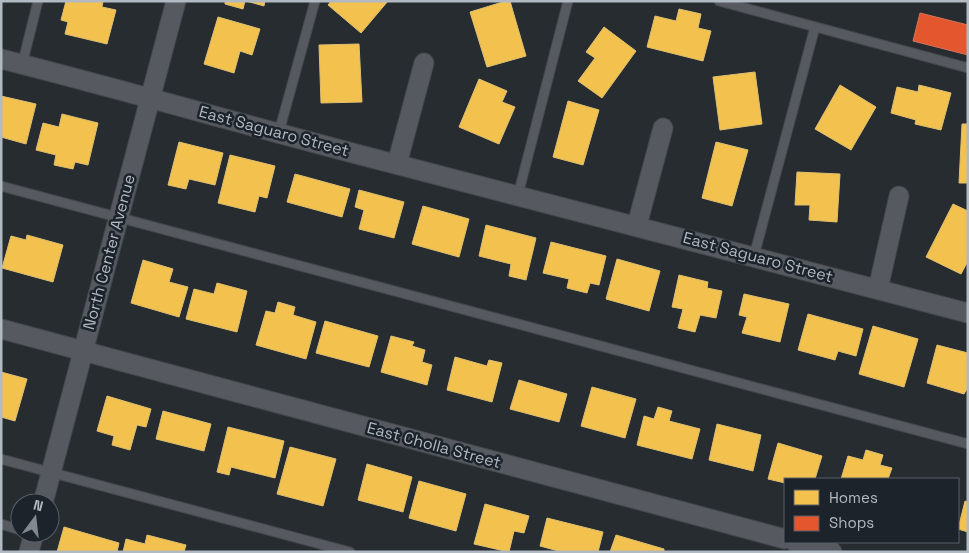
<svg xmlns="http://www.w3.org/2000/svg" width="969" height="553" font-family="'Space Grotesk',sans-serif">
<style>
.homes{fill:#f2c14e;stroke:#debf71}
.shops{fill:#e4572e;stroke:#d5745a}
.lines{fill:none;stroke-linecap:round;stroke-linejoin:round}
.service-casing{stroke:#43474b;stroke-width:11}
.minor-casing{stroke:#43474b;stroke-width:21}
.service{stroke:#565a60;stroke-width:9}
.minor{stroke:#565a60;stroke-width:19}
.labels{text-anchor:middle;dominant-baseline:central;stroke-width:5;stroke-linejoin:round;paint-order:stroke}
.street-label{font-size:16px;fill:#b1b9c2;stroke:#1c232b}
</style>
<rect width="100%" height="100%" fill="#272c31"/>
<g class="homes">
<path d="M66,1H103L102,7L116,10L107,44L65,34L68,22L61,20Z"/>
<path d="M225,1H245L243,9L225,4Z"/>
<path d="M246,1H265L264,6Z"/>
<path d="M331,1H388L361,33L328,5Z"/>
<path d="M506,1H510L526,56L487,67L470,12Z"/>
<path d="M679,9L701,14L698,28L711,31L703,61L647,47L655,16L676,21Z"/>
<path d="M218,17L260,29L252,55L240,51L234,73L204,64Z"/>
<path d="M604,27L636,51L602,98L578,81L595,58L586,52Z"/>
<path d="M359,44L362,102L321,103L319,45Z"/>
<path d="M755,72L762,124L720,130L713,77Z"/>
<path d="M479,79L507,91L502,102L515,107L499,144L459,127Z"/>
<path d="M840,85L876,107L851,150L815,129Z"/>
<path d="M919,85L951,93L941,130L915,124L916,120L891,113L897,87L918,92Z"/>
<path d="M1,96L36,104L26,144L1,137Z"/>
<path d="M568,101L599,110L583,165L553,157Z"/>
<path d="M62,114L98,123L88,165L75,162L73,169L54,165L56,155L36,150L43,123L59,127Z"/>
<path d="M962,124H968V183H959Z"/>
<path d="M179,142L223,153L215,185L189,179L186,189L168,185Z"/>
<path d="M716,142L748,150L732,206L702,198Z"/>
<path d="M230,155L275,166L267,198L259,196L255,212L218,203Z"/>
<path d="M797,172L840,174L837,222L809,220L810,205H795Z"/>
<path d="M295,174L350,189L342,217L287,202Z"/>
<path d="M359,190L404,202L394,238L359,229L364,210L355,207Z"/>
<path d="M953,204L968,211V261L961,274L926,257Z"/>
<path d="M423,206L469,219L459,257L412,244Z"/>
<path d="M486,225L536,238L526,280L509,276L511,264L479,256Z"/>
<path d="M27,235L63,245L53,282L2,268L11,236L26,240Z"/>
<path d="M551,242L606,256L599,285L590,283L587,293L567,288L569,279L543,273Z"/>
<path d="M617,259L660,271L649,311L606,299Z"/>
<path d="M143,260L173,269L169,282L188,287L179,317L131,303Z"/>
<path d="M679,275L708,282L707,288L722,291L716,318L700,315L695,332L678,328L683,309L672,307Z"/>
<path d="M217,283L247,291L237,332L186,319L194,289L214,294Z"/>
<path d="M744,294L789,304L780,342L742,333L747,317L739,315Z"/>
<path d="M278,302L295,307L293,315L316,322L306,359L256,345L266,311L275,313Z"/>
<path d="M808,314L863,329L856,356L838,351L835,360L798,350Z"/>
<path d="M325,321L378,336L369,367L316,353Z"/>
<path d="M873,326L918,339L904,387L859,374Z"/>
<path d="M391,336L414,342L412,346L425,350L422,362L432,365L427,385L381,372Z"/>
<path d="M937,345L968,353V387L964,394L927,383Z"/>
<path d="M455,357L487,366L489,360L502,363L492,402L447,390Z"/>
<path d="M1,372L27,379L15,421L1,417Z"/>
<path d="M519,380L567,394L559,422L510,409Z"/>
<path d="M592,387L636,399L625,438L581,426Z"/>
<path d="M107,396L151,409L146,427L137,425L130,450L112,445L114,436L97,431Z"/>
<path d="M658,407L672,411L669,421L700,429L692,459L637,445L644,416L654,419Z"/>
<path d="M163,411L211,424L204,451L156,439Z"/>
<path d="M717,424L761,435L753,471L709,460Z"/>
<path d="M228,427L284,441L275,478L231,467L229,475L217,472Z"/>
<path d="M778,443L822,456L815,479H785V483L768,479Z"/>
<path d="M290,447L336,459L323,506L277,494Z"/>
<path d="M866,450L883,455L880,465L892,468L888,479H841L848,456L863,460Z"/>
<path d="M367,464L412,477L403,512L358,500Z"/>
<path d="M419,481L466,494L456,531L409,518Z"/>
<path d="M965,501L968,502V532L958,529Z"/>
<path d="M485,504L529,516L524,533L514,531L509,552L474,544Z"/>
<path d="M547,518L603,532L598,552H562L540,546Z"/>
<path d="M64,527L119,543L117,552H57Z"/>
<path d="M147,535L186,545L184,552H123L126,539L145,544Z"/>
<path d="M616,535L664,549V552H610Z"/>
</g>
<path class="shops" d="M920,13L968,25V55L913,41Z"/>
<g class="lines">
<defs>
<g id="service">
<path d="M719,1L968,68"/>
<path d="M22,65L38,1"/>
<path d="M279,132L315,1"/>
<path d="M1,186L968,444"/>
<path d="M518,195L568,1"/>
<path d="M754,256L815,27"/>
<path d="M1,459L350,552"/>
<path d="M1,524L20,530"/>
</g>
<g id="minor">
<path d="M1,59C135,93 266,131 399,165C589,214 779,263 968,313"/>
<path d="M397,164L424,63"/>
<path d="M637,225L663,128"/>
<path d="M878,289L899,196"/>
<path d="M1,329L785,539"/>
<path d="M43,503L176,1"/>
<path d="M795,542L832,552"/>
<path d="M29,552L34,533"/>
</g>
</defs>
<use href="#service" class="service-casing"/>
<use href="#minor" class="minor-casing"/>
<use href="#service" class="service"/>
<use href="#minor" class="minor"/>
</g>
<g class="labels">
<g class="street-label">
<text transform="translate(274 131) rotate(15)">East Saguaro Street</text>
<text transform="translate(109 252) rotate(-75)">North Center Avenue</text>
<text transform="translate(758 257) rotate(15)">East Saguaro Street</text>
<text transform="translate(434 445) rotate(15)">East Cholla Street</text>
</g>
</g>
<rect width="969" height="553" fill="none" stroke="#b1b9c2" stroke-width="5"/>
<rect x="784" y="478" width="175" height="65" fill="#1c232b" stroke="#585f67"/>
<rect x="794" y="490" width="25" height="15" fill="#f2c14e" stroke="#585f67"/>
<text x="829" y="503" font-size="15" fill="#b1b9c2">Homes</text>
<rect x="794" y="516" width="25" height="15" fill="#e4572e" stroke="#585f67"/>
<text x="829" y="528" font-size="15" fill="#b1b9c2">Shops</text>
<g transform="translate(35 518) rotate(15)"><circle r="24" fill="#1c232b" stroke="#585f67"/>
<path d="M0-4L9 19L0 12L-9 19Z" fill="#81888f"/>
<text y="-8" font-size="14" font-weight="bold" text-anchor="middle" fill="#b1b9c2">N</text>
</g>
</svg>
